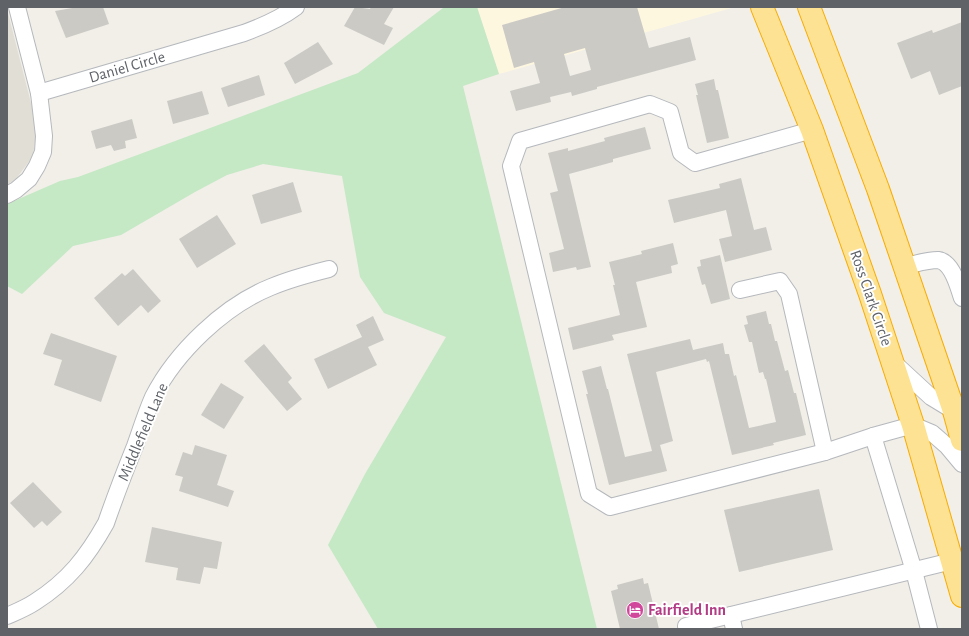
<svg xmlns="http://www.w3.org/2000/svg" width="969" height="636" font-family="'Alegreya Sans',sans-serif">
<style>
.commercial{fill:#fef7e0}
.education{fill:#e1ded6}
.green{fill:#c5e8c5}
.building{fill:#cccac5;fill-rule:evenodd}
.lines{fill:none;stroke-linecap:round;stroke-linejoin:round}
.minor-casing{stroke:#b5b8bc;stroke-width:18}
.highway-casing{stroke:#f9ab00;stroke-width:24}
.minor{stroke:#fff;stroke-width:16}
.highway{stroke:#fde293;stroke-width:22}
.labels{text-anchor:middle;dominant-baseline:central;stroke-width:4;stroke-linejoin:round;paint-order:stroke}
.street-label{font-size:16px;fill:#5f6368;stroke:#fff}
.hotel-label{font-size:16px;font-weight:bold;fill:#b23c85;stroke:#fff;text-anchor:start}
</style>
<rect width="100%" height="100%" fill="#f1efe8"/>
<path class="commercial" d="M477,7H735L499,74Z"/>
<path class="education" d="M7,9L32,107L36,134L33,156L16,179L7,185Z"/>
<path class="green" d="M443,7H477L499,74L463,86L597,629H378L328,545L365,474L446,337L384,313L360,277L342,176L263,164L227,175L195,192L121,235L73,246L22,294L7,286V204L60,181L78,177L358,73L443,8Z"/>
<g class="building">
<path d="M78,7H103L109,24L66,38L55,11Z"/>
<path d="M355,7L370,9L371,7H394L384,24L393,28L384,45L344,26Z"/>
<path d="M565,7H637L649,48L690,37L696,60L597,87V89L572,96L571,92L550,97L551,102L516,111L510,91L540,83L534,62L514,68L502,25ZM585,48L591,70L570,76L564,54Z"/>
<path d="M962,22V86L939,95L930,71L911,79L897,43L932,30L933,33Z"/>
<path d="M318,42L333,64L295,84L284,63Z"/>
<path d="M259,75L265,95L228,107L221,88Z"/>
<path d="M714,79L716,90H718L729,138L707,143L696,95H698L695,84Z"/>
<path d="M202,91L209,114L173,124L167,101Z"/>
<path d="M132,119L137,138L125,141L126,148L114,151L111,145L96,149L91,131Z"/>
<path d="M645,127L651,149L613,159V162L569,174L591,267L577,270L576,267L553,272L549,253L564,249L550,193L558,191L548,153L568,148V151L605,141L604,138Z"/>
<path d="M741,178L754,230L766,227L772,250L725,262L719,239L732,236L726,210L674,223L668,200L720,188L719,184Z"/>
<path d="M293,182L302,212L261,224L252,195Z"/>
<path d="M217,215L236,244L197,268L179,239Z"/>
<path d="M673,243L678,264L671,266L672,273L636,282L647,327L612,335L614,340L573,350L568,328L620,315L613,285H615L609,262L642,254L641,251Z"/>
<path d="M720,255L730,299L711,304L705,284L702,285L697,267L701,266L700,260Z"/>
<path d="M133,269L161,301L148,313L141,305L118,326L94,298L122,273L125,276Z"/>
<path d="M766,311L769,324H771L775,341H777L785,371L788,370L794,393H796L806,435L773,443L774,445L732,455L709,361L707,362L706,359L656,372L673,441L660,445L667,471L609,485L586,394H588L582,371L601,366L607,389H608L625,457L652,451L627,354L690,339L693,350L723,343L725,354H729L734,376L736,375L749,428L776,422L766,379H765L763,372L759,373L752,342H749L744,325L748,324L746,316Z"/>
<path d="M373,316L384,340L368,347L377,365L328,389L314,359L362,337L356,325Z"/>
<path d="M51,333L117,356L101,402L54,385L62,360L43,354Z"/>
<path d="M264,344L292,378L288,382L302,399L287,411L244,361Z"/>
<path d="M221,383L244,397L224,429L201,415Z"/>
<path d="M195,445L227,455L217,485L234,491L228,507L179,491L183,477L175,475L183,452L192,455Z"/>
<path d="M33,482L62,512L47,526L42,521L34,528L10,503Z"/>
<path d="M819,489L833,550L739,572L724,510Z"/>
<path d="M152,527L222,542L217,569L204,567L200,584L176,580L178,568L145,562Z"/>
<path d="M643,578L644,584L648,583L659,629H620L611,591L618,589L617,585Z"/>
</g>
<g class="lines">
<defs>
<g id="minor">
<path d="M39,93L244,33C263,26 280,19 296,7"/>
<path d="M812,130L695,163L681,153L670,112L650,104L520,141L511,166L589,494L610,507L825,452L873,436L913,425L932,433L947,446L962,464"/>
<path d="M7,195L16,190L29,179L37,166L43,152L44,136L39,93L17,7"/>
<path d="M905,266C915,264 927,260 938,260C953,262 958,287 962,298"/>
<path d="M740,290L780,281L789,294L825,452"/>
<path d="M893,362L931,397L954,411L959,410"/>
<path d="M873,436L914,571L929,629"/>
<path d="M731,615L734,629"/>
<path d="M7,616C16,612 26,608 35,602C68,581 87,557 106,523C115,497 125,471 135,446C141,429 146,413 153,397C176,352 224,306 271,287C290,279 309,274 329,269"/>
<path d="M686,626L731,615L952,561"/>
</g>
<g id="highway">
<path d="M762,7L812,130L870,294L913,425L962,596"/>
<path d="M809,7L878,189L954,411L962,440"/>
</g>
</defs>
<use href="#minor" class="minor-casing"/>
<use href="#highway" class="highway-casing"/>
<use href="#minor" class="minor"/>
<use href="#highway" class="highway"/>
</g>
<defs>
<symbol id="hotel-disc" viewBox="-11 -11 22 22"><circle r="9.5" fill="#d1479c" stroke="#fff"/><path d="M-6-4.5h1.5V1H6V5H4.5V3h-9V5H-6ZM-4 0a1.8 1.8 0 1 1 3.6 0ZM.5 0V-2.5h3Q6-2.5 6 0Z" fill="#fff"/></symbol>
</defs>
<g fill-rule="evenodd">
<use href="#hotel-disc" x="625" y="600" width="20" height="20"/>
</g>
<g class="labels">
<g class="street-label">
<text transform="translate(127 67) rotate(-16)">Daniel Circle</text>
<text transform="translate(871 298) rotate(71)">Ross Clark Circle</text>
<text transform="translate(143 432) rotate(-67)">Middlefield Lane</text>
</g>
<g class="hotel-label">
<text x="648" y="610">Fairfield Inn</text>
</g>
</g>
<rect width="969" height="636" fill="none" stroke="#5f6368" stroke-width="16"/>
</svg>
